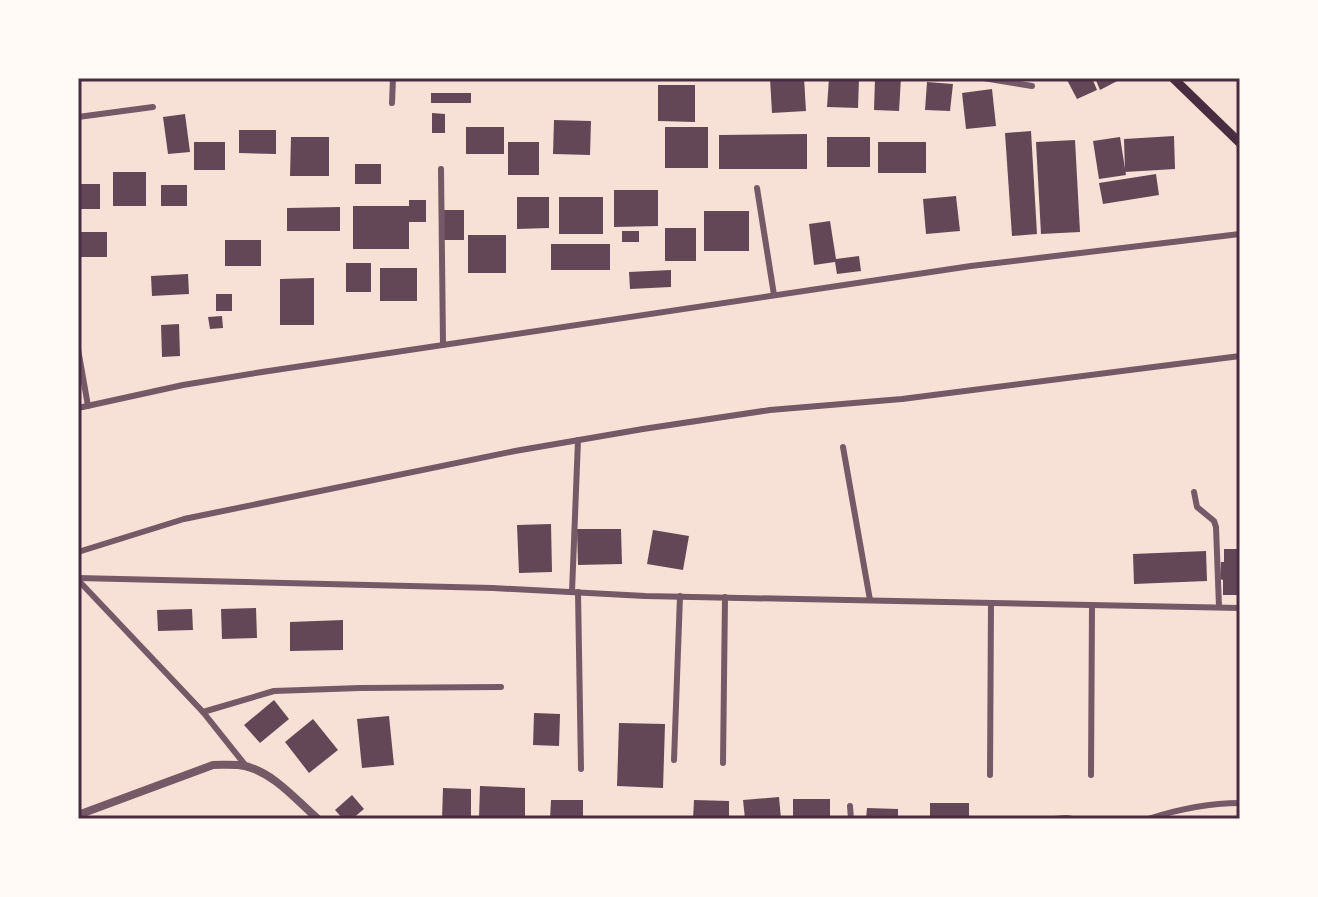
<svg xmlns="http://www.w3.org/2000/svg" width="1318" height="897" font-family="Merriweather,serif">
<style>
.building{fill:#644757}
.lines{fill:none;stroke-linecap:round;stroke-linejoin:round}
.minor{stroke:#755966;stroke-width:6}
.tertiary{stroke:#755966;stroke-width:8}
.secondary{stroke:#4a2c40;stroke-width:9}
.neatline{fill:none;stroke:#4a2c40;stroke-width:3}
</style>
<rect width="100%" height="100%" fill="#f7e1d7"/>
<g class="building">
<path d="M770,78H804L806,111L772,113Z"/>
<path d="M829,78H859L858,108L827,107Z"/>
<path d="M875,78H901L899,111L874,110Z"/>
<path d="M1066,78H1092L1097,90L1077,99Z"/>
<path d="M1095,78H1123L1100,90Z"/>
<path d="M927,82L953,84L950,111L925,110Z"/>
<path d="M658,85H695V122L658,121Z"/>
<path d="M992,89L996,126L966,129L962,93Z"/>
<rect x="431" y="93" width="40" height="10"/>
<path d="M432,113L445,114V133H432Z"/>
<path d="M185,114L190,152L168,154L163,117Z"/>
<path d="M554,120L591,121L590,155L553,154Z"/>
<rect x="466" y="127" width="38" height="27"/>
<rect x="665" y="127" width="43" height="41"/>
<path d="M239,130H276V154L239,153Z"/>
<path d="M1031,131L1037,234L1012,236L1005,133Z"/>
<path d="M807,134V169H719V135Z"/>
<path d="M1174,136L1175,169L1125,172L1124,139Z"/>
<path d="M291,137H329V176H290Z"/>
<rect x="827" y="137" width="43" height="30"/>
<path d="M1120,137L1126,175L1099,179L1093,141Z"/>
<path d="M1075,140L1080,232L1041,234L1036,142Z"/>
<rect x="194" y="142" width="31" height="28"/>
<rect x="508" y="142" width="31" height="33"/>
<rect x="878" y="142" width="48" height="31"/>
<rect x="355" y="164" width="26" height="20"/>
<rect x="113" y="172" width="33" height="34"/>
<path d="M1156,174L1159,195L1103,204L1099,183Z"/>
<rect x="78" y="184" width="22" height="25"/>
<rect x="161" y="185" width="26" height="21"/>
<path d="M614,190H658V226L614,227Z"/>
<path d="M956,196L960,231L926,234L923,199Z"/>
<path d="M517,197H549V228L517,229Z"/>
<rect x="559" y="197" width="44" height="37"/>
<path d="M409,200H426V222H409V249H353V206H409Z"/>
<path d="M340,207V231H287V208Z"/>
<rect x="443" y="210" width="21" height="30"/>
<rect x="704" y="211" width="45" height="40"/>
<path d="M830,221L836,259L859,256L861,271L837,274L835,262L814,265L809,224Z"/>
<rect x="665" y="228" width="31" height="33"/>
<rect x="622" y="231" width="17" height="11"/>
<rect x="78" y="232" width="29" height="25"/>
<rect x="468" y="235" width="38" height="38"/>
<rect x="225" y="240" width="36" height="26"/>
<rect x="551" y="244" width="59" height="26"/>
<rect x="346" y="263" width="25" height="29"/>
<rect x="380" y="268" width="37" height="33"/>
<path d="M671,270V287L630,289L629,272Z"/>
<path d="M188,274L189,294L152,296L151,276Z"/>
<path d="M314,278V325H280V279Z"/>
<rect x="216" y="294" width="16" height="17"/>
<path d="M222,316L223,328L210,329L208,317Z"/>
<path d="M179,324L180,356L162,357L161,325Z"/>
<path d="M551,524L552,572L519,573L517,525Z"/>
<path d="M577,529H621L622,564L578,565Z"/>
<path d="M653,530L689,536L683,570L647,564Z"/>
<path d="M1224,549H1240V595H1223V580L1220,579L1221,562H1224Z"/>
<path d="M1206,551L1207,581L1134,584L1133,554Z"/>
<path d="M256,608L257,638L222,639L221,609Z"/>
<path d="M192,609L193,630L158,631L157,610Z"/>
<path d="M343,620V650L290,651V622Z"/>
<path d="M274,700L289,719L260,743L244,725Z"/>
<path d="M534,713L560,714L559,746L533,745Z"/>
<path d="M389,716L394,765L362,768L357,719Z"/>
<path d="M313,719L338,750L309,773L285,742Z"/>
<path d="M619,723L665,724L663,788L617,786Z"/>
<path d="M480,786L525,788V819H479Z"/>
<path d="M443,788L471,789V819H442Z"/>
<path d="M352,795L364,809L352,819H343L335,810Z"/>
<path d="M779,797L781,819H745L743,800Z"/>
<rect x="793" y="799" width="37" height="20"/>
<path d="M551,800H583V819H550Z"/>
<path d="M694,800L729,801V819H693Z"/>
<rect x="930" y="803" width="39" height="16"/>
<path d="M867,808L898,809V819H866Z"/>
</g>
<g class="lines">
<g class="minor">
<path d="M983,78L1032,86"/>
<path d="M392,103L393,78"/>
<path d="M78,117L153,107"/>
<path d="M441,169L443,345"/>
<path d="M757,188L774,295"/>
<path d="M78,349L88,406"/>
<path d="M78,408L183,385L262,372L971,266L1240,234"/>
<path d="M843,447L870,600"/>
<path d="M1194,492L1197,507L1214,521L1216,527L1219,607"/>
<path d="M78,552L184,519L515,451L643,429L770,410L902,399L1240,356"/>
<path d="M78,578L493,588L645,596L1240,608"/>
<path d="M78,580L203,712L246,766"/>
<path d="M572,592L578,440"/>
<path d="M578,592L581,769"/>
<path d="M203,712L274,691L360,688L501,687"/>
<path d="M674,760L680,596"/>
<path d="M723,763L725,597"/>
<path d="M990,775L991,603"/>
<path d="M1091,775L1092,605"/>
<path d="M850,806L851,819"/>
<path d="M1054,819L1066,818L1073,819"/>
<path d="M1148,819C1179,809 1208,803 1240,803"/>
</g>
<path class="tertiary" d="M78,815L213,765C224,765 235,764 245,766C274,773 296,800 318,819"/>
<path class="secondary" d="M1173,78L1240,143"/>
</g>
<rect width="1318" height="897" fill="none" stroke="#fffaf5" stroke-width="160"/>
<rect x="80" y="80" width="1158" height="737" class="neatline"/>
</svg>
